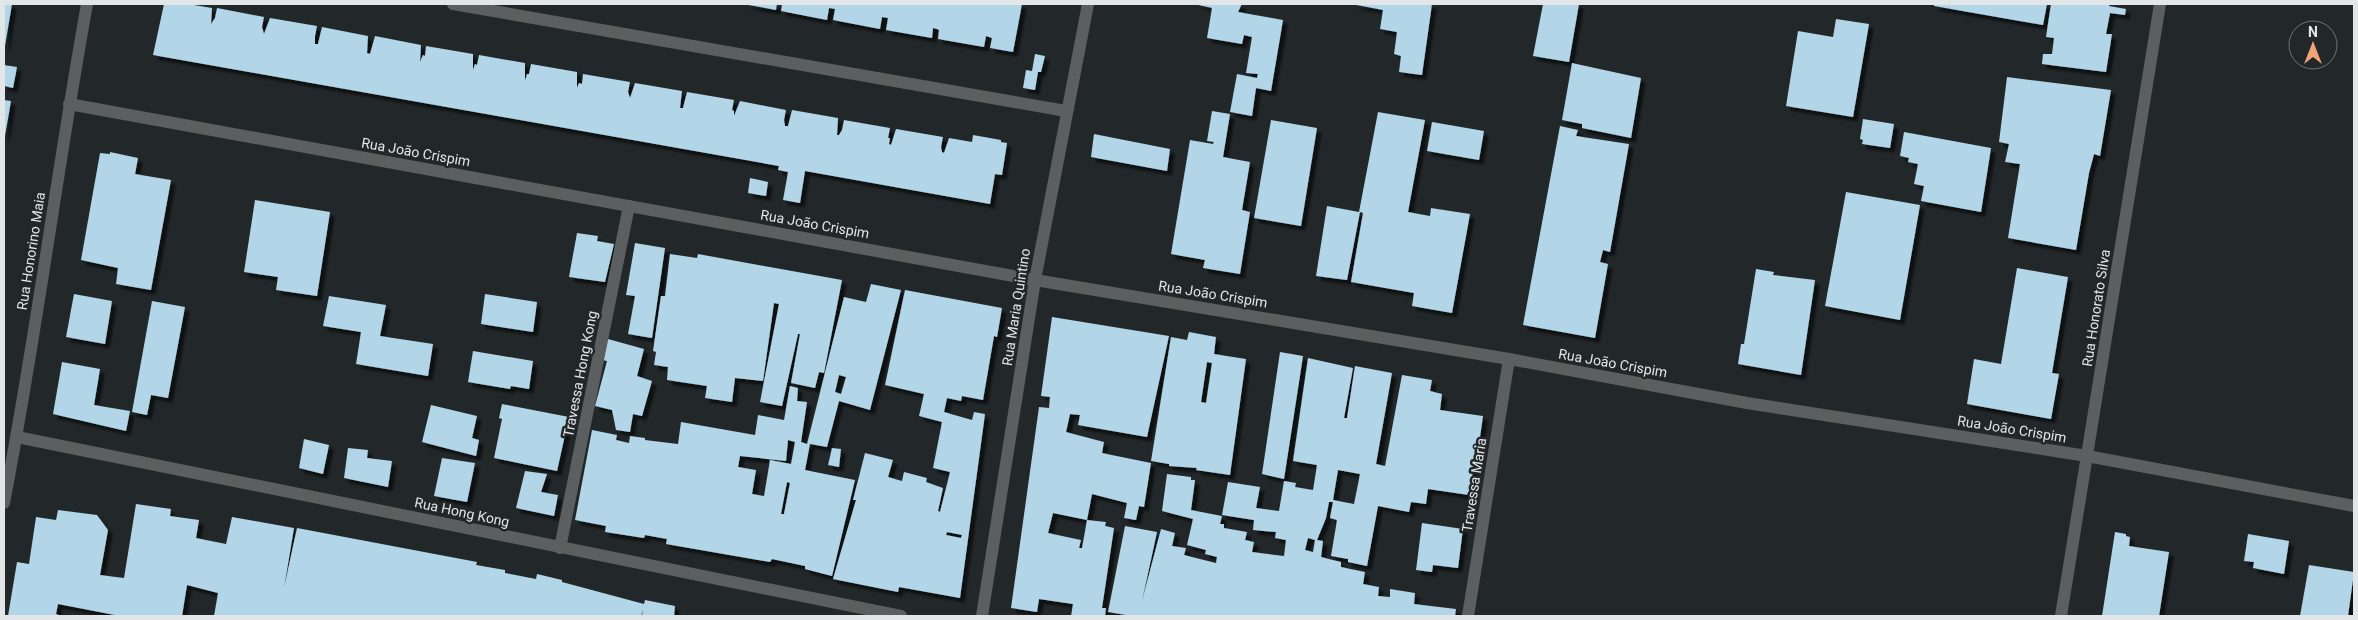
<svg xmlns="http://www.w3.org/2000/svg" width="2358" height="620" font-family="Roboto,sans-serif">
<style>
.building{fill:#b2d6e8;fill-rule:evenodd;filter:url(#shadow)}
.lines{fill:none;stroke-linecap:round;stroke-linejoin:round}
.service{stroke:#5c5f60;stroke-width:12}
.minor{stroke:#5c5f60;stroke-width:12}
.labels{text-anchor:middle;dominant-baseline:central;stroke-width:5;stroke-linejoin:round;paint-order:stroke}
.street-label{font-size:14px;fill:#e3e6e8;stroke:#22272a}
</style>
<defs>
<filter id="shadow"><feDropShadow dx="4.5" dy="4.5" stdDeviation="1" flood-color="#0009"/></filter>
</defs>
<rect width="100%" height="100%" fill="#22272a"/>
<g class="building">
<path d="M4,4H12L5,46H4Z"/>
<path d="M164,4H188L212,8L211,24L215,18L217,8L264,17L262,27L264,34L270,18L317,26L315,36V44H318L322,27L368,36L367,53L370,54L375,36L421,45L420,62L423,55L425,56L426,46L473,54V70L475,64L477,65L479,55L525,63V81L527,74H529L531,64L577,72V88L579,83L582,84L583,74L630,82L628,92L630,98L635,83L682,91L680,108H683L687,92L734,100L732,110L734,111V116L740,101L786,110L784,120L785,126H788L792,110L838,118L837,135H839L842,130L844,120L890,128L888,138H890L889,144L891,145L896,129L943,137L941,147L942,152L944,153L949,138L972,142L973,135L1001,140V142L1007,143L1002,175L995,174L990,204L805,171L800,203L783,200L788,172L778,170L779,166L153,55Z"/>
<path d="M743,4H777L776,10Z"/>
<path d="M782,4H1022L1013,52L990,48L992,38L986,36L984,47L938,39L939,30L937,29L933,28L932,38L886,30L888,18L882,17L880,29L833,20L835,9L829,8L827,20L781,11Z"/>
<path d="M1194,4H1242L1238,12L1283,20L1271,91L1256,88L1252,116L1230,112L1237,74L1257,78L1258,74L1246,73L1252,37L1244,35L1242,44L1207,38L1212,8Z"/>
<path d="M1351,4H1432L1422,75L1399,72L1401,56L1394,54L1397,32L1380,29L1383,10Z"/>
<path d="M1543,4H1579L1569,62L1533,56Z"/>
<path d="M1934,4H2047L2043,25L1934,6Z"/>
<path d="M2051,4H2110L2109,6L2126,9L2125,15L2110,13L2106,34H2112L2106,72L2042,64L2043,54H2052L2054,38L2046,37Z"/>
<path d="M1836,19L1869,24L1853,117L1786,106L1798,31L1833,37Z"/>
<path d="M1035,54L1045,56L1041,72H1038L1035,90L1023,88L1026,70L1032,71Z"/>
<path d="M1572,63L1641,78L1631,138L1582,128V124L1562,120Z"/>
<path d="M4,65L17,67L13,88L4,86Z"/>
<path d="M2007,77L2111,90L2100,156L2094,154L2089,173L2076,250L2008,238L2020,164L2005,162L2009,144L1999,142Z"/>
<path d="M4,100L11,101L5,136H4Z"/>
<path d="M1212,111L1230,114L1223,157L1250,162L1242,210L1250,212L1240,274L1203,268L1205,260L1171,254L1190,140L1213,144L1214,142L1207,141Z"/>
<path d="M1378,112L1425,120L1408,212L1430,216L1431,208L1470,214L1452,313L1412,306L1414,293L1351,282L1363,213L1360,212L1347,280L1316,276L1327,206L1359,212Z"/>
<path d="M1863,119L1894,124L1890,148L1862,144L1863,140L1860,139Z"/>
<path d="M1271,120L1317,128L1301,226L1254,218Z"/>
<path d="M1432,122L1484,131L1479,160L1427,151Z"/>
<path d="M1560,126L1578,130L1576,136L1629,144L1610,252L1603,250L1600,262L1608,264L1595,338L1523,325Z"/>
<path d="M1904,132L1991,148L1981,212L1921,201L1924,186L1914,184L1918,164L1908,162L1909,158L1900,156Z"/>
<path d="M1094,134L1170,149L1167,171L1091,157Z"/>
<path d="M110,152L138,158L135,174L171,180L151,290L116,284L118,268L81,260L100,153L110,154Z"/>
<path d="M750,178L768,182L766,196L748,193Z"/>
<path d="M1846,192L1920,205L1900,320L1825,306Z"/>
<path d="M255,200L330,212L317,296L276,290L278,277L244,272Z"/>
<path d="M577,233L598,236L597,241L614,244L605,282L569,277Z"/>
<path d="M635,243L665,248L652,338L628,334L635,296L626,295Z"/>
<path d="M670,254L697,258L698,254L842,280L824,373L819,372L815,388L791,383L800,334H798L782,406L760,402L779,304L774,303L763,381L735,378L732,402L705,398L707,386L667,380L668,367L654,365L656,352L653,351L661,296H665Z"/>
<path d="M2017,268L2068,277L2052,373L2059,374L2051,419L1967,404L1974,359L2001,364Z"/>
<path d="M1756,269L1774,272L1773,275L1815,280L1801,375L1738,364L1741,344H1744Z"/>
<path d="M871,284L901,290L870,410L839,401L827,447L810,444L805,470L855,480L832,576L805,569V566L772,559L770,562L666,544L667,539L645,535L644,538L605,532L606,526L575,520L592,430L617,435L616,440L629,443L630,436L645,438V440L678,444L681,422L755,435L758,415L784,420L790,386L798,388L797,401L807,402L801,442L807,444L844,297L866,302ZM839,375L846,377L841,394L835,392ZM788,440L795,442L791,464L770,460L764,496L752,494L756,470L738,467L740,456L786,461ZM787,482L790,483L784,514H781Z"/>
<path d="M905,290L1002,308L997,337L994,336L983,400L962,396L961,401L947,398L944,412L972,420L974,412L985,414L960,598L899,587L898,592L833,579L856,500H853L865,453L893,460L888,477L902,481L904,472L927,478L926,482L943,488L938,511L940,512L950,472L933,468L942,422L919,416L924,394L885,385ZM947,532L962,535L961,538L946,535Z"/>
<path d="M74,294L112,301L105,344L66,337Z"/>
<path d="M485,294L537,302L533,332L481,324Z"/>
<path d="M329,296L386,305L380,336L433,344L428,376L356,364L361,332L323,326Z"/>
<path d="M152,301L185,307L168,398L151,395L147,415L132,412Z"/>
<path d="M1052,317L1169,336L1147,437L1078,425L1080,415L1070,414L1066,432L1104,442L1102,453L1151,463L1144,507L1139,506L1136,520L1124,518L1127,503L1092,494L1087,520L1106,522L1105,526L1114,528L1102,608H1106L1105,616H1071L1073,604L1039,599L1037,612L1011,608L1039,407L1049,408L1050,397L1041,396ZM1053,513L1087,520L1082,548H1079L1081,540L1048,533Z"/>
<path d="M1189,332L1216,337L1214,354L1246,359L1230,475L1196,470L1197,468L1169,466V464L1151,461L1171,337L1187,340ZM1207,362L1212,363L1206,403L1201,402Z"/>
<path d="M608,339L644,349L637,376L652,381L642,416L633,414L630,432L616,430L612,410L595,406L607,361L602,360Z"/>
<path d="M473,351L533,361L529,389L511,386L510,389L468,382Z"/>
<path d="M1280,352L1303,356L1284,479L1262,474Z"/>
<path d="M1308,358L1353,368L1344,418H1347L1355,366L1392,373L1376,464L1385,466L1402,375L1432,380L1430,391L1442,394L1440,410L1483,416L1475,472L1473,471L1469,495L1428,489L1426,504L1411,502L1409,512L1378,506L1367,566L1348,562V559L1331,556L1337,520L1330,518L1333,502H1329L1326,518L1317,540L1323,541L1321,557L1341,562V567L1365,572L1363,584L1379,587L1378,596L1390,597V589L1415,593L1414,604L1456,609L1455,616H1132L1108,612L1125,526L1157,532L1142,601L1161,529L1175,533L1172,546L1186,548L1184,555L1216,563L1217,557L1205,554L1206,550L1187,545L1193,519L1162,511L1167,474L1191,477V480H1195L1191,510L1222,516L1220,524H1224V528L1247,532L1245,540L1254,542L1252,552L1284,556L1286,540L1275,538L1276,532L1253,530L1254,520L1222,515L1228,482L1260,487L1256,508L1279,511L1284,481L1296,483L1295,487L1313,490L1317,465L1293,461ZM1338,470L1360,474L1354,504L1333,500ZM1308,538L1315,540L1313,552L1305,550Z"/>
<path d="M62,362L100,369L94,405L130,411L126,431L53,414Z"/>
<path d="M502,404L569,417L557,471L494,458L502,419L499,418Z"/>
<path d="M431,405L477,416L472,438L479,440L476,456L422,442Z"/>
<path d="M304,439L329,445L323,474L299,468Z"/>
<path d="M348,448L368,450L367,458L392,461L388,487L344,478Z"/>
<path d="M832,448L841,449L839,467L828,465Z"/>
<path d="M442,458L475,463L467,502L434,496Z"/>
<path d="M525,471L547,474L541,492L558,495L554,516L516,508Z"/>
<path d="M136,504L171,509L170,516L199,520L196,538L226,544L232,517L294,528L284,588L297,528L477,562L476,565L505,570V573L536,579L537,574L562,580V582L644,604L645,600L675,606L674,616H642L643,609L641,616H214L218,593L187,585L182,616H120L58,604L56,614L61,616H8L17,562L29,564L36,517L56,520L58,510L97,515L108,530L100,575L124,578Z"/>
<path d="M1422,523L1463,529L1458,568L1433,565L1432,572L1416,570Z"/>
<path d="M2115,532L2126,534V536L2130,537L2129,546L2169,552L2159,616H2102Z"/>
<path d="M2248,534L2289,541L2284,574L2253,568L2254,562L2244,561Z"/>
<path d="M2309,565L2354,572L2348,616H2300Z"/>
</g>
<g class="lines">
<g class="service">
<path d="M560,548L629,206"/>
<path d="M1468,616L1509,359"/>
</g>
<g class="minor">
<path d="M453,4L1066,111"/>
<path d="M69,104L1035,280L1509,359L1747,403L2087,456L2354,506"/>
<path d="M17,437L901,616"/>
<path d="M4,503C36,338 57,170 87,4"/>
<path d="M982,616L1035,280L1088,4"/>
<path d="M2061,616L2160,4"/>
</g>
</g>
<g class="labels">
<g class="street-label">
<text transform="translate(416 152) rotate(10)">Rua João Crispim</text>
<text transform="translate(815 224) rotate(10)">Rua João Crispim</text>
<text transform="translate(31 251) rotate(-81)">Rua Honorino Maia</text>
<text transform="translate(1213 294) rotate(9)">Rua João Crispim</text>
<text transform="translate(1016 307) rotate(-81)">Rua Maria Quintino</text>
<text transform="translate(2096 308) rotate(-81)">Rua Honorato Silva</text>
<text transform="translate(1613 363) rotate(10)">Rua João Crispim</text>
<text transform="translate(580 374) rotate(-79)">Travessa Hong Kong</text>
<text transform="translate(2012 429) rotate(9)">Rua João Crispim</text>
<text transform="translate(1474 485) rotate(-81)">Travessa Maria</text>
<text transform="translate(462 512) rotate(12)">Rua Hong Kong</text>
</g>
</g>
<rect width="2358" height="620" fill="none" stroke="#e3e6e8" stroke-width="10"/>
<g transform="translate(2313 45)"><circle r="24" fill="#22272a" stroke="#6f7376"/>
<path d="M0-4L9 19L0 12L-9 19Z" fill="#f0a279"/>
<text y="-8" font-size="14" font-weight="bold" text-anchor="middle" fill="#e3e6e8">N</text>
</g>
</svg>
